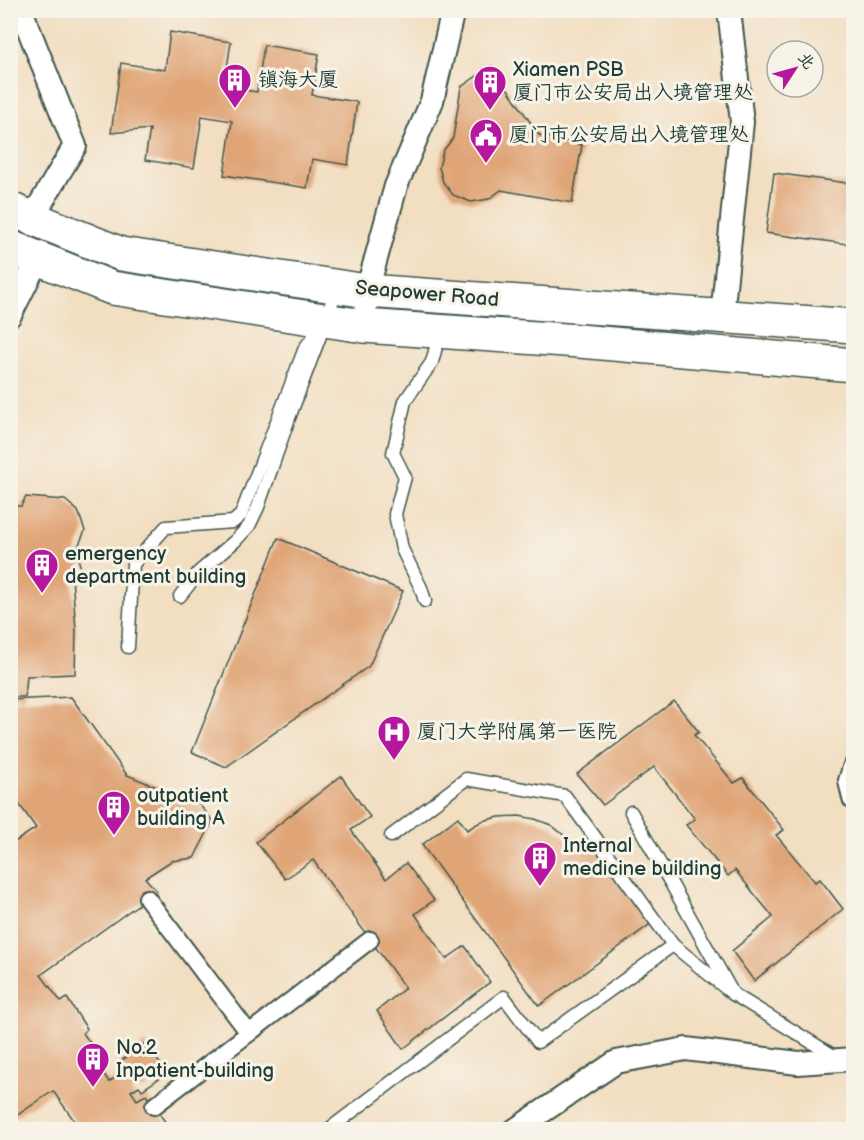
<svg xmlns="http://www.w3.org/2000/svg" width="864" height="1140" font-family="'Balsamiq Sans','LXGW WenKai TC',sans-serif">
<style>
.building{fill:#e0a577}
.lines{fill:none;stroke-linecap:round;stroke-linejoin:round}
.service-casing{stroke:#3f5549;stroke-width:15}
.pedestrian-casing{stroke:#3f5549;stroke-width:20}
.minor-casing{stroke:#3f5549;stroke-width:26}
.secondary-casing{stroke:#3f5549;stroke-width:36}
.service{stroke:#fff;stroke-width:12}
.pedestrian{stroke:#fff;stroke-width:16}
.minor{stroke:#fff;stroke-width:22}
.secondary{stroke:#fff;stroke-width:33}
.labels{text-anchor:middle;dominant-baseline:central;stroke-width:6;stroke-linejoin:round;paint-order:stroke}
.poi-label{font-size:20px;fill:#1f3d34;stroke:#f7f3e8;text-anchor:start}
.street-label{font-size:20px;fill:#1f3d34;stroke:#f7f3e8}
</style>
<rect width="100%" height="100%" fill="#f7f3e8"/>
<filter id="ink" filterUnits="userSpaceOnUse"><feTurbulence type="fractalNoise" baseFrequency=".0167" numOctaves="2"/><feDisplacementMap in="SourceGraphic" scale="12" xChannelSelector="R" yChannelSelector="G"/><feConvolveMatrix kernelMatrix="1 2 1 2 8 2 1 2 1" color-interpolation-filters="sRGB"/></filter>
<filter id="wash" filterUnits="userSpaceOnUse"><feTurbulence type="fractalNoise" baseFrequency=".008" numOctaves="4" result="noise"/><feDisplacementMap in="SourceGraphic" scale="24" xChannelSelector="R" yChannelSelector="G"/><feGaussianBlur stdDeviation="1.35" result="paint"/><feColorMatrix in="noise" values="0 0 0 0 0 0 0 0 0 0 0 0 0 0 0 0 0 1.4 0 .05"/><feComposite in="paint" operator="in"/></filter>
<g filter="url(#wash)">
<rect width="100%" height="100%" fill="#f2dec1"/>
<g id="blocks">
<g class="building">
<path d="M170,32L231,42L224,87L257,92L264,45L319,54L312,95L357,102L348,165L312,159L307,188L224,175L232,121L202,116L194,168L145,160L150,129L111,133L121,63L165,70Z"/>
<path d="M492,66L539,135L582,145L572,203L501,190L489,199L471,202L453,195L443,182L439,167L443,151L453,138L461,87Z"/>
<path d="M774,173L854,184V245L766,233Z"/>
<path d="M26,497L65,500L78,511L85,531L76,551L83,576L72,577L76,630L75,674L27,676L25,697H10V506H21Z"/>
<path d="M278,538L403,591L369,666L226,767L192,752Z"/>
<path d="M71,697L127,775L199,804L213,821L194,858L171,861L145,878L157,891L41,975L61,1002L67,998L87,1029L83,1033L100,1057L95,1061L109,1082L126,1070L120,1062L145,1043L167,1073L142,1090L139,1086L131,1091L137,1100L146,1095L171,1130H81L53,1091L10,1120V845L36,828L10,791V700Z"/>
<path d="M674,701L699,732L694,735L734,783L743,778L784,830L776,835L815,882L820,879L843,909L754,981L732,951L773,917L735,870L728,876L686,825L695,819L654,767L603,805L577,774Z"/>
<path d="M341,776L370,817L351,830L386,879L406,863L434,900L415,914L446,959L465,946L490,982L403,1049L377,1011L405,988L313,860L285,879L256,842Z"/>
<path d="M519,816L535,819L551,825L571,841L578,851L594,840L653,922L539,1006L422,845L458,817L467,830L482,821L499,817Z"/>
</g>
</g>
</g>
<g filter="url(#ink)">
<use href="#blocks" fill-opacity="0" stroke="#3f5549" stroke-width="1.5"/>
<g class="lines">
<defs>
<g id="service">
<path d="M180,596L198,573L235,541L249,526L258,507L289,418L326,320L337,287"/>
<path d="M425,601L421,588L402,549L395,514L405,477L393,453L405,401L432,362L440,332"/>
<path d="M128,647L133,564L166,527L233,522L241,515L305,348L325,322"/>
<path d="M631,812L733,994"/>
<path d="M673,945L733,994L837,1058"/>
<path d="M328,1130L504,997L538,1042L673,945L565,796L466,779L391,836"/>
</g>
<g id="pedestrian">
<path d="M147,898L249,1033"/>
<path d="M154,1106L370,940"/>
</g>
<g id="minor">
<path d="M21,10L75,146L32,218"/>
<path d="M10,315L38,259"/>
<path d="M722,316L742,122L729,10"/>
<path d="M364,326L367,291L396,186L432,101L453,10"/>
<path d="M854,768L850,781L854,798"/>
<path d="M515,1130L616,1062L686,1049L798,1063L854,1059"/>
</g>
<g id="secondary">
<path d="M10,209L121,254L367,291L854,326"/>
<path d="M10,247L112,288L364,326L579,341L854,365"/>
</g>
</defs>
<use href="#service" class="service-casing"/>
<use href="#pedestrian" class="pedestrian-casing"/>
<use href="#minor" class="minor-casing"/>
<use href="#secondary" class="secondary-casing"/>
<use href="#service" class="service"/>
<use href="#pedestrian" class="pedestrian"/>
<use href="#minor" class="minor"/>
<use href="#secondary" class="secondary"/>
</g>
</g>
<defs>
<symbol id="building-pin" viewBox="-11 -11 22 30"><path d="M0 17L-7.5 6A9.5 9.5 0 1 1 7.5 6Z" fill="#b5179e" stroke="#f7f3e8"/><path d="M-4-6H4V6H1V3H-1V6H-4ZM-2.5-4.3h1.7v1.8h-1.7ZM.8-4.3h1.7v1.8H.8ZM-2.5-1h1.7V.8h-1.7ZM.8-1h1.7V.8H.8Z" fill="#fff"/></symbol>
<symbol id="civic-pin" viewBox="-11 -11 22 30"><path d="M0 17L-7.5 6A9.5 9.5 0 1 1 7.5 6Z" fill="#b5179e" stroke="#f7f3e8"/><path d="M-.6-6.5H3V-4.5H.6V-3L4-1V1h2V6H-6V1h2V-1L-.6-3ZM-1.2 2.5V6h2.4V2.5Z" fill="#fff"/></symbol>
<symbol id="hospital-pin" viewBox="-11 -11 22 30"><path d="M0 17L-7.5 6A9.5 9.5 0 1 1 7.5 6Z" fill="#b5179e" stroke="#f7f3e8"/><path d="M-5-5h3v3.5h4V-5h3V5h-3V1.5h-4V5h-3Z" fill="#fff"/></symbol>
</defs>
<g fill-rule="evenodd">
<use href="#building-pin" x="216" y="61" width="38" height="52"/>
<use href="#building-pin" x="471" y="63" width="38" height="52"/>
<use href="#civic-pin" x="467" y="116" width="38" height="52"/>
<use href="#building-pin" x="23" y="546" width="38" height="52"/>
<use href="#hospital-pin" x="375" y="713" width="38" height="52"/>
<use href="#building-pin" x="95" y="788" width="38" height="52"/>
<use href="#building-pin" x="521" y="839" width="38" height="52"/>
<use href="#building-pin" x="74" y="1040" width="38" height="52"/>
</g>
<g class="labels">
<g class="poi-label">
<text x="513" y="70">Xiamen PSB<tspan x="513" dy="23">厦门市公安局出入境管理处</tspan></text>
<text x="258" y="80">镇海大厦</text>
<text x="509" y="135">厦门市公安局出入境管理处</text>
<text x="65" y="554">emergency<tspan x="65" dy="23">department building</tspan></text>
<text x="417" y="732">厦门大学附属第一医院</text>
<text x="137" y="796">outpatient<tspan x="137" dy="23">building A</tspan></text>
<text x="563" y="846">Internal<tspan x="563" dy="23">medicine building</tspan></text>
<text x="116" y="1048">No.2<tspan x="116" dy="23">Inpatient-building</tspan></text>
</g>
<g class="street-label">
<text transform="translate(427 294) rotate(5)">Seapower Road</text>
</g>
</g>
<rect width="864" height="1140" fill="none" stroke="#f7f3e8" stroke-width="36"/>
<g transform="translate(795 69) rotate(54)"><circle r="28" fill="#f7f3e8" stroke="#a1aaa0" stroke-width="1.5"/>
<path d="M0-4.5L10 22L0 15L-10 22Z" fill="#b5179e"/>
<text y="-9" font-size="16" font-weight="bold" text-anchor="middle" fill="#1f3d34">北</text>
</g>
</svg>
